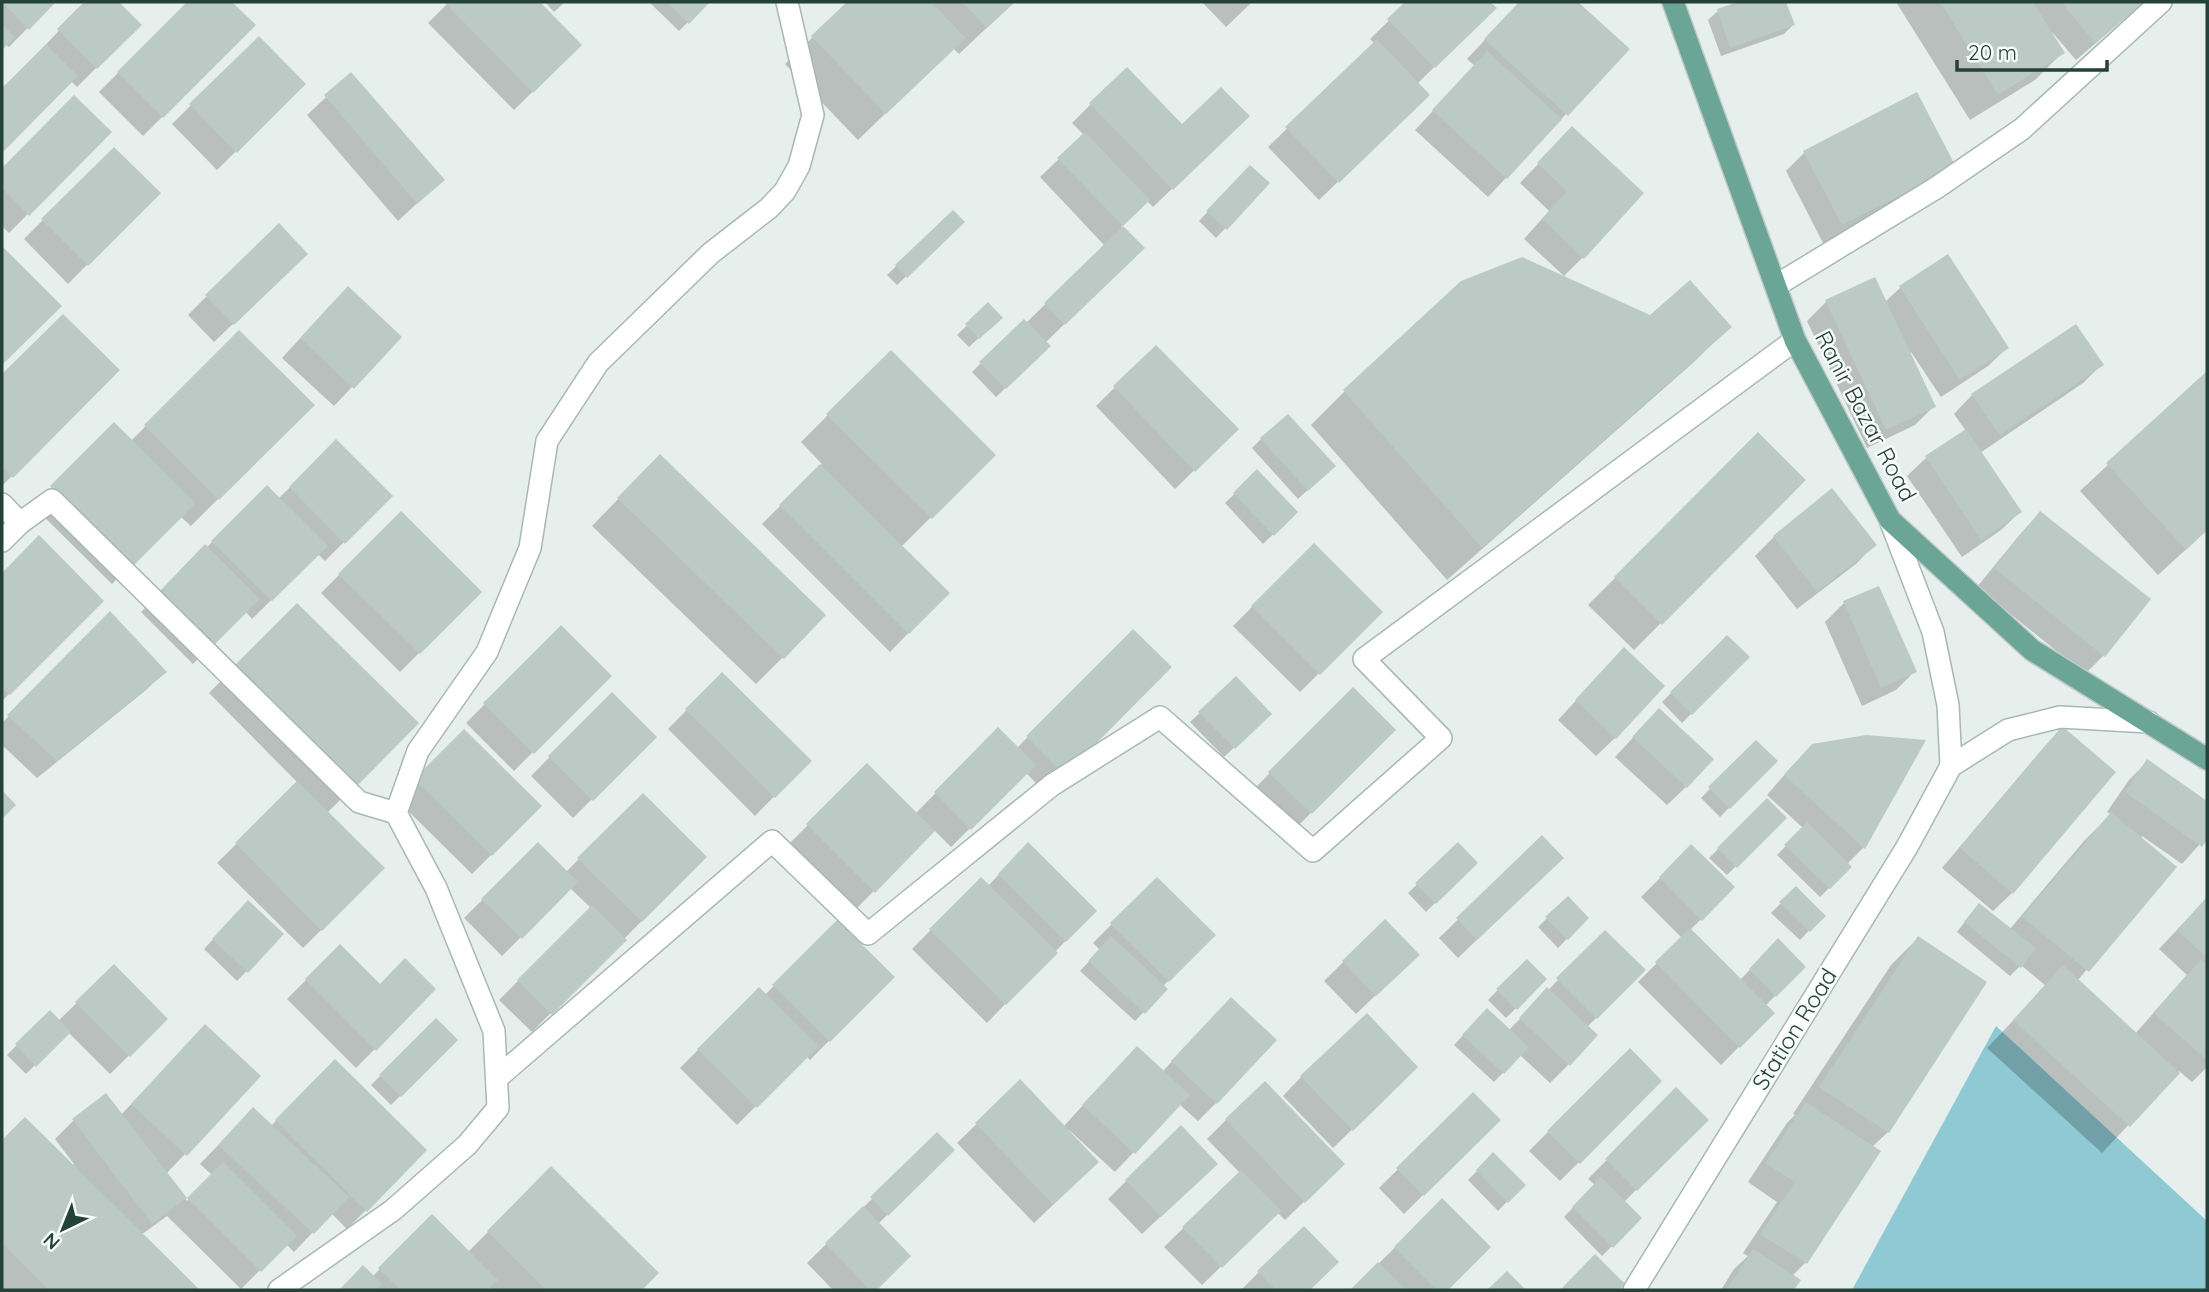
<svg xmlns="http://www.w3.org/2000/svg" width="2209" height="1292" font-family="Quicksand,sans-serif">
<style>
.water{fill:#8ec9d4}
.shadow{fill:#0003}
.building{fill:#bbcac4}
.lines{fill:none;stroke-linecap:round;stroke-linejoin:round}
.minor-casing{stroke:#a8b8b2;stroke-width:24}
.major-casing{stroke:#c2cac8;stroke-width:24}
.minor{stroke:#fff;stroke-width:21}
.major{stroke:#6aa596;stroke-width:21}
.labels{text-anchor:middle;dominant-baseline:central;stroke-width:5;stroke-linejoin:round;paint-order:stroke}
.street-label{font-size:23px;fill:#24423a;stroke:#f7fbf9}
</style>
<rect width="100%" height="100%" fill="#e6efeb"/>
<path class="water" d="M1996,1026L2207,1221V1290H1852Z"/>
<g class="shadow">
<path d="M2,2H53L9,47L5,44L2,47Z"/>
<path d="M86,2H116L139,25L77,87L71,81L2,151V91Z"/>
<path d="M189,2H230L254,25L143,136L99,92Z"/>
<path d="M449,2H537L580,45L514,110L428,23Z"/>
<path d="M545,2H565L554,12Z"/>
<path d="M649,2H708L679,31Z"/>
<path d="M849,2H1014L959,54L953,48L858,140L785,64Z"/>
<path d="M1202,2H1252L1226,27Z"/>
<path d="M1408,2H1488L1494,8L1417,84L1409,113L1319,200L1268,147L1375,44L1370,39Z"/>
<path d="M1520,2H1576L1627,49L1488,197L1415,130L1475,66L1467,59Z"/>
<path d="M1744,2H1785L1793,25L1784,34L1721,56L1708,20L1718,11Z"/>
<path d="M1896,2H2144L2076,60L2052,32L2050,34L2062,53L2035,80L1970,120Z"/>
<path d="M259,38L304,84L217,170L172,124Z"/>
<path d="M351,74L442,180L398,221L307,115Z"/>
<path d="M74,97L109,132L9,233L2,226V170Z"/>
<path d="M1091,104L1182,127L1229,134L1153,207L1147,201L1121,227L1142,248L1045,343L1048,346L996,397L972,372L1024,321L1026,323L1105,246L1040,177L1084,135L1072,123Z"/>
<path d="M1572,129L1583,257L1564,276L1524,239L1549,211L1520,183Z"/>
<path d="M114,149L158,193L68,284L24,239Z"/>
<path d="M1805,152L1935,185L1823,243L1786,171Z"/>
<path d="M1241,176L1267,184L1216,238L1199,221Z"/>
<path d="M953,212L963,222L897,285L887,275Z"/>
<path d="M2,249L59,306L2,363Z"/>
<path d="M1947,257L2007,348L1988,366L1941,397L1911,352L1909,353L1934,406L1915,425L1867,448L1807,321L1826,302L1874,279L1885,302L1900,288Z"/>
<path d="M287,272L214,342L188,315L207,296Z"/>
<path d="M988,305L1000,318L969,347L957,335Z"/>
<path d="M329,307L352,387L334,406L282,358Z"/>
<path d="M63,316L117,370L2,486V377Z"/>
<path d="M1651,317L1729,327L1695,361L1447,580L1311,425L1345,391Z"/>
<path d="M239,332L312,405L191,526L180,516L112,584L33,506L114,424L131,441Z"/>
<path d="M1156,347L1236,429L1175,489L1096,406Z"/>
<path d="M891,352L993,455L901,547L947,593L890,652L762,524L822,464L801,442Z"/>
<path d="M2102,364L2083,383L1980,453L2020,512L2001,530L1962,557L1907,476L1926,458L1966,431L1954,414L1972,395Z"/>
<path d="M2205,374L2207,376V530L2158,575L2080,491Z"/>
<path d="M1758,435L1803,480L1634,650L1588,605Z"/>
<path d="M1261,439L1324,475L1298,499L1252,448Z"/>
<path d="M336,442L390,496L325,561L318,554L252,619L245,611L193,664L141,612L267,488L278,499Z"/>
<path d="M660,456L783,657L756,684L592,526Z"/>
<path d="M1257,472L1296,512L1263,544L1225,503Z"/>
<path d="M1831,491L1874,545L1856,564L1797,609L1755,556L1774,537Z"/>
<path d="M401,513L480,592L400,672L321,593Z"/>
<path d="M2040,513L2104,655L2085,674L1977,587L2022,532Z"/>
<path d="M39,538L102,601L2,701V575Z"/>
<path d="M1314,545L1381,612L1300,692L1233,626Z"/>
<path d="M1844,603L1915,671L1896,690L1862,706L1825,622Z"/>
<path d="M297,605L417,723L327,813L383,868L303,948L217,863L298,783L209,693Z"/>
<path d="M110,614L164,672L146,690L37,778L2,745V723Z"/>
<path d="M561,628L609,676L514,771L466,723Z"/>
<path d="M1133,631L1170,667L1045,792L1026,773L951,847L934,830L855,910L789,844L867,766L915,814L998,730L1017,748Z"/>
<path d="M1727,638L1747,657L1682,723L1662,702Z"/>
<path d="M1606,668L1615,738L1596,756L1558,720Z"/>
<path d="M722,674L809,761L755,816L668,729Z"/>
<path d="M1236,679L1269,714L1224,757L1190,722Z"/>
<path d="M1353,690L1393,730L1292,832L1251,792Z"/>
<path d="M612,694L654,737L573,818L531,776Z"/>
<path d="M1641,729L1686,787L1667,805L1615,757Z"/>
<path d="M2062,729L2012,893L1993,911L1942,868L2044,747Z"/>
<path d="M464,732L540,806L472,874L396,799Z"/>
<path d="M1924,741L1863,848L1847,864L1850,867L1820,897L1777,855L1803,828L1767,795L1793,765Z"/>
<path d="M1756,742L1775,761L1720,817L1701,798Z"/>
<path d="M2148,761L2207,803V836L2182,864L2142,836L2141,838L2175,867L2077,981L2135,1034L2187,975L2159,949L2207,898V994L2204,998L2207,1001V1067L2192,1082L2179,1071L2102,1153L1987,1048L2046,986L2021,965L2010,976L1957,932L1970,915L2010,929L2084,841L2111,814L2107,812L2129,780Z"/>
<path d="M643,795L705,857L532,1032L499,1000L591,908L570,888L502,956L464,918L538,845L564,874Z"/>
<path d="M1767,801L1784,818L1727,875L1709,858Z"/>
<path d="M1542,838L1543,876L1458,958L1439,938Z"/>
<path d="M1028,844L1094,911L987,1023L912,949L981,879L988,886Z"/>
<path d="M1458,845L1475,863L1426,912L1408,893Z"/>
<path d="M1691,847L1733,888L1689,931L1739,981L1778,941L1804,967L1765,1006L1772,1013L1721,1065L1638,982L1682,938L1641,897Z"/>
<path d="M1157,879L1214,935L1163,986L1166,989L1135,1021L1080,971L1100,950L1093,943Z"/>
<path d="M1796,888L1823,916L1800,940L1771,913Z"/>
<path d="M1568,898L1587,918L1558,948L1538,927Z"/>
<path d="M239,912L282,934L237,981L204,949Z"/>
<path d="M1385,921L1399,973L1356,1014L1324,981Z"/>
<path d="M837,922L892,977L810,1060L806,1056L737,1125L680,1068L759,989L765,995Z"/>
<path d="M1605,932L1644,970L1587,1027L1569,1064L1550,1083L1520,1055L1494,1082L1454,1045L1487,1010L1509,1030Z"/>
<path d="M1918,938L1888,1132L1872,1147L1878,1152L1805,1263L1792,1276L1798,1280L1792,1290H1721L1734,1269L1748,1256L1743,1253L1777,1202L1748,1182L1787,1123L1795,1115L1793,1114L1891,965Z"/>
<path d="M340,946L380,987L434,989L356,1068L287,999Z"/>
<path d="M1526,961L1545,979L1506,1018L1488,1000Z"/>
<path d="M114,967L166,1019L110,1074L68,1032L26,1074L7,1055L50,1012L58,1021Z"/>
<path d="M1213,1018L1216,1103L1198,1121L1179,1104L1115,1172L1069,1130L1067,1132L1078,1181L1034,1223L957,1143L1020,1082L1063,1127L1118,1067L1162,1072Z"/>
<path d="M436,1021L456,1040L391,1105L371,1085Z"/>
<path d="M187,1045L185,1154L166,1174L187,1201L212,1175L200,1164L234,1129L270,1127L335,1062L425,1151L347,1229L331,1213L294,1252L286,1244L241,1289L167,1216L141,1235L197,1290H2V1142L25,1119L72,1166L74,1164L55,1139L73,1121L106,1095L121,1115Z"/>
<path d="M1630,1050L1660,1081L1560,1181L1529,1151Z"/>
<path d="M1416,1067L1333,1148L1283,1096L1301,1077Z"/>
<path d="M1676,1090L1706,1120L1624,1202L1640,1218L1602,1256L1564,1217L1595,1185L1588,1179Z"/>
<path d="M1473,1095L1498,1120L1404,1214L1379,1188Z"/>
<path d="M1226,1120L1343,1164L1285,1220L1277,1212L1202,1285L1164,1247L1240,1173L1207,1139Z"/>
<path d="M1181,1127L1197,1182L1142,1234L1108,1199Z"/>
<path d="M937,1135L953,1150L878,1224L909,1256L875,1290H833L807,1263Z"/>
<path d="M1493,1155L1523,1185L1498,1211L1468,1180Z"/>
<path d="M551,1169L656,1273L639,1290H492L489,1287L485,1290H341L363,1268L372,1277L432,1216L468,1252Z"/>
<path d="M1442,1201L1489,1247L1446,1290H1352Z"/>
<path d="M1259,1272L1318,1281L1308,1290H1241Z"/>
</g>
<g class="building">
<path d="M2,2H56L29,30Z"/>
<path d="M84,2H119L142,25L97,69L57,29Z"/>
<path d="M187,2H232L256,25L163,118L117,72Z"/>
<path d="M444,2H540L582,45L533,93Z"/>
<path d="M667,2H710L689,24Z"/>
<path d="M847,2H931L966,38L886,114L811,36Z"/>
<path d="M962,2H1015L987,28Z"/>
<path d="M1405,2H1490L1497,8L1435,68L1387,19Z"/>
<path d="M1519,2H1578L1630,49L1568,116L1484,39Z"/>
<path d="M1738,2H1786L1795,25L1730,48L1717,9Z"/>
<path d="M1940,2H2033L2065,53L1998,95Z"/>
<path d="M2061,2H2145L2095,43Z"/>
<path d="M2,24L15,37L2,50Z"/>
<path d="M259,36L306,84L237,153L189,104Z"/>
<path d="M1377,39L1430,95L1339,183L1285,127Z"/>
<path d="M46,44L78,76L2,153V88Z"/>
<path d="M1487,51L1562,119L1507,179L1432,110Z"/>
<path d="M1127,67L1182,124L1221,87L1250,116L1173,190L1089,103Z"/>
<path d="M351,72L445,180L417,204L324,95Z"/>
<path d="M1917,92L1956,167L1842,225L1803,151Z"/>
<path d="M74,95L112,132L29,216L2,188V168Z"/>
<path d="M1572,126L1644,193L1584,259L1542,219L1567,191L1537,163Z"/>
<path d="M1085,132L1150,200L1123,226L1057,158Z"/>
<path d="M114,147L161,193L88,266L41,219Z"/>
<path d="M1250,165L1270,183L1227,230L1206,211Z"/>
<path d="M953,210L965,222L907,278L895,265Z"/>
<path d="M279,223L308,254L234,325L205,295Z"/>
<path d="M1123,226L1145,248L1065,325L1044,303Z"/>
<path d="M2,246L62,306L2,365Z"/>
<path d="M1948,254L2009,348L1960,380L1899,286Z"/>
<path d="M1522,257L1650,315L1690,280L1732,327L1482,548L1343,390L1461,281Z"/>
<path d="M1875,277L1936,407L1886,430L1825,300Z"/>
<path d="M348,286L402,337L354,389L300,338Z"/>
<path d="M988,302L1003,318L979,339L965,324Z"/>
<path d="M63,314L120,370L13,478L2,467V374Z"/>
<path d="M1024,319L1051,346L1006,389L979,362Z"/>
<path d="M2076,324L2104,365L2000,435L1971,394Z"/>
<path d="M239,330L315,405L219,500L144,425Z"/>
<path d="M1156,345L1239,429L1195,472L1113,386Z"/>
<path d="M891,350L996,455L932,519L826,414Z"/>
<path d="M2206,372L2207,530L2186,550L2106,463Z"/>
<path d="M1288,414L1336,466L1308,491L1260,438Z"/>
<path d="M114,422L196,503L132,567L50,486Z"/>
<path d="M1966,429L2022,512L1981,540L1925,456Z"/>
<path d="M1758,432L1806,480L1662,625L1614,577Z"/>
<path d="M336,439L393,496L345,544L289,487Z"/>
<path d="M660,454L826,615L784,659L617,498Z"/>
<path d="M820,464L950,593L909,634L779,505Z"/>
<path d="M1257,469L1298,512L1274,536L1233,493Z"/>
<path d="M267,485L328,546L272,601L211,541Z"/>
<path d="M1832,488L1877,545L1817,592L1773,536Z"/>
<path d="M401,511L482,592L420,654L338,574Z"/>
<path d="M2040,511L2151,599L2105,657L1994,568Z"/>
<path d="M39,535L104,601L10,695L2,687V573Z"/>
<path d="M1314,543L1383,612L1320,675L1251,606Z"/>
<path d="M205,544L260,599L213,646L159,592Z"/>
<path d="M1879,586L1917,672L1881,688L1843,601Z"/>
<path d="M297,603L419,723L356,787L235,665Z"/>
<path d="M110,611L167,672L57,761L7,715Z"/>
<path d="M561,625L612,676L534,754L483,703Z"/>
<path d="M1133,629L1172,667L1065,775L1026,736Z"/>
<path d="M1727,635L1750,657L1692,715L1670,692Z"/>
<path d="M1624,647L1665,686L1616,739L1575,700Z"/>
<path d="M722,672L812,761L775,798L685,709Z"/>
<path d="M1236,676L1272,714L1235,749L1198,712Z"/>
<path d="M1353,687L1396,730L1312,814L1268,772Z"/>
<path d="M612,692L657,737L593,801L548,756Z"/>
<path d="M1659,708L1714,759L1687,788L1632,737Z"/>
<path d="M2062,726L2116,772L2013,894L1960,848Z"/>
<path d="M998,727L1036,765L971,830L934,792Z"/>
<path d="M464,729L542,806L492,856L414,779Z"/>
<path d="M1866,735L1926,740L1865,849L1784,775L1812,744Z"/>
<path d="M1756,740L1778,761L1730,809L1708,787Z"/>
<path d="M2147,759L2207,801V840L2202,847L2125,792Z"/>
<path d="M867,763L935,831L875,893L806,824Z"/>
<path d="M297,781L385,868L322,931L235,843Z"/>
<path d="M2,790L16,805L2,819Z"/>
<path d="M643,793L707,857L642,922L577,858Z"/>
<path d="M1767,798L1787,818L1737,868L1717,848Z"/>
<path d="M2111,812L2177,867L2089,972L2022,917Z"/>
<path d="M1807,822L1852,867L1830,889L1784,845Z"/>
<path d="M1542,835L1564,858L1477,940L1456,918Z"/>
<path d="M538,842L578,882L522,939L481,899Z"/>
<path d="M1028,842L1097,911L1066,942L998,874Z"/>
<path d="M1458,842L1478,863L1436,904L1415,883Z"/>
<path d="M1691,844L1735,887L1702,921L1659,877Z"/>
<path d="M981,877L1058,953L1006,1005L929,929Z"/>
<path d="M1157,877L1216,935L1169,982L1110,923Z"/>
<path d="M1796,886L1826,916L1810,932L1779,902Z"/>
<path d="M1568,896L1589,918L1568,940L1545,917Z"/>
<path d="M2207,897V958L2177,930Z"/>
<path d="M248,900L284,934L248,973L212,939Z"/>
<path d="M1979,903L2036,948L2021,968L1964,922Z"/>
<path d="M592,905L627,940L552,1015L517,980Z"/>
<path d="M1385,919L1420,955L1376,996L1342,961Z"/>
<path d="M837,920L895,977L830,1042L772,985Z"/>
<path d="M1690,928L1775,1013L1740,1048L1655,962Z"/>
<path d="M1605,930L1646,970L1597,1019L1556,978Z"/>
<path d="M1111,936L1168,989L1145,1014L1088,961Z"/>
<path d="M1918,936L1987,982L1889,1133L1819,1087Z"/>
<path d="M1778,938L1806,967L1776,997L1749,969Z"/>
<path d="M340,944L380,984L405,958L436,989L376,1051L305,979Z"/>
<path d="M1527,959L1547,979L1517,1010L1496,989Z"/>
<path d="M2201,959L2207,965V1060L2153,1013Z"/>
<path d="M114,964L168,1019L130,1057L75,1002Z"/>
<path d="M2063,965L2180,1073L2130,1127L2013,1020Z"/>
<path d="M759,987L819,1046L757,1108L697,1049Z"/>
<path d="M1547,987L1598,1035L1570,1066L1519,1018Z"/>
<path d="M1231,997L1277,1040L1217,1104L1171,1061Z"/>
<path d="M1487,1008L1529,1047L1504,1074L1462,1035Z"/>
<path d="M50,1010L71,1032L36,1067L15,1044Z"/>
<path d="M1367,1013L1418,1067L1353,1131L1300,1076Z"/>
<path d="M436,1018L458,1040L401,1097L379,1075Z"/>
<path d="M205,1024L261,1076L187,1156L131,1104Z"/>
<path d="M1137,1046L1190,1095L1135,1154L1082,1105Z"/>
<path d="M1630,1048L1662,1081L1580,1164L1547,1131Z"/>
<path d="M335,1059L427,1150L367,1212L275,1120Z"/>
<path d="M1020,1079L1099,1162L1053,1205L975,1123Z"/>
<path d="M1265,1081L1345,1164L1305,1203L1225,1119Z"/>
<path d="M1676,1087L1709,1120L1637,1191L1605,1159Z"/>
<path d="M1473,1092L1501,1120L1424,1196L1396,1168Z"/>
<path d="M106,1093L187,1198L152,1224L72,1119Z"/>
<path d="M1806,1102L1881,1151L1807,1264L1760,1234L1795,1182L1765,1163Z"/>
<path d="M253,1107L349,1197L314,1234L218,1145Z"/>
<path d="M25,1117L200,1290H49L2,1243V1140Z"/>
<path d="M1181,1125L1218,1164L1161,1217L1125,1180Z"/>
<path d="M937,1132L955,1150L888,1216L870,1197Z"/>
<path d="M1493,1152L1526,1185L1508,1203L1476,1170Z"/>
<path d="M223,1162L297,1236L261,1272L187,1198Z"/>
<path d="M551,1166L659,1273L642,1290H546L487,1231Z"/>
<path d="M1241,1170L1281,1211L1222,1268L1182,1227Z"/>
<path d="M1601,1177L1642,1218L1613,1248L1572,1207Z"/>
<path d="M1442,1198L1491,1247L1448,1290H1437L1394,1247Z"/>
<path d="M863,1206L911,1256L877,1290H870L825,1243Z"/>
<path d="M432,1214L498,1280L488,1290H400L378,1268Z"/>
<path d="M1304,1226L1339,1262L1310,1290H1276L1257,1271Z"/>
<path d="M1753,1249L1801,1280L1794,1290H1726Z"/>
<path d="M1595,1254L1625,1284L1619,1290H1560Z"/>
<path d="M1378,1262L1407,1290H1350Z"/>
<path d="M363,1265L382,1284L376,1290H342L340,1289Z"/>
<path d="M1507,1271L1526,1290H1487Z"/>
</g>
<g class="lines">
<defs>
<g id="minor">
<path d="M1777,285L1936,188L2022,129L2161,2"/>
<path d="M2,504L20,523L52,500L359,802L396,813"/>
<path d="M1890,520L1933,632L1948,705L1951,766"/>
<path d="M2,541L20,523"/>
<path d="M497,1078L772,841L868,934L1052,785L1160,717L1313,851L1441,738L1364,659L1795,340"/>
<path d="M279,1290L393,1210L467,1145L498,1108L494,1031L436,888L396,813L418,751L487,652L530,548L547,441L598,363L711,253L769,208L785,191L799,166L813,115L787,2"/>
<path d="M1634,1290L1907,847L1951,766L2008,730L2060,717L2149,722"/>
</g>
<path id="major" d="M1673,2L1795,340L1890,520L2032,650L2207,759"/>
</defs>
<use href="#minor" class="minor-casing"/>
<use href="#major" class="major-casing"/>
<use href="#minor" class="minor"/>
<use href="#major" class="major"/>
</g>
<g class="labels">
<g class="street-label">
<text transform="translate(1866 416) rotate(62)">Ranir Bazar Road</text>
<text transform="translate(1794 1029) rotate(-58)">Station Road</text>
</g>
</g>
<rect width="2209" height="1292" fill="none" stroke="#24423a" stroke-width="7"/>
<g transform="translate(63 1229) rotate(223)" stroke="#f7fbf9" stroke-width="5" paint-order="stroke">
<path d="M0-5L12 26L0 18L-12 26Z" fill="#24423a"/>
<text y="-10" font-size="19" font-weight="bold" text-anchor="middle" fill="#24423a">N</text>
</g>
<path d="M1957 60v10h150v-10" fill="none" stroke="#24423a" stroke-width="3.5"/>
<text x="1968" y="60" font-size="21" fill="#24423a" stroke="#f7fbf9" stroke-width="5" paint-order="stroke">20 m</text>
</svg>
